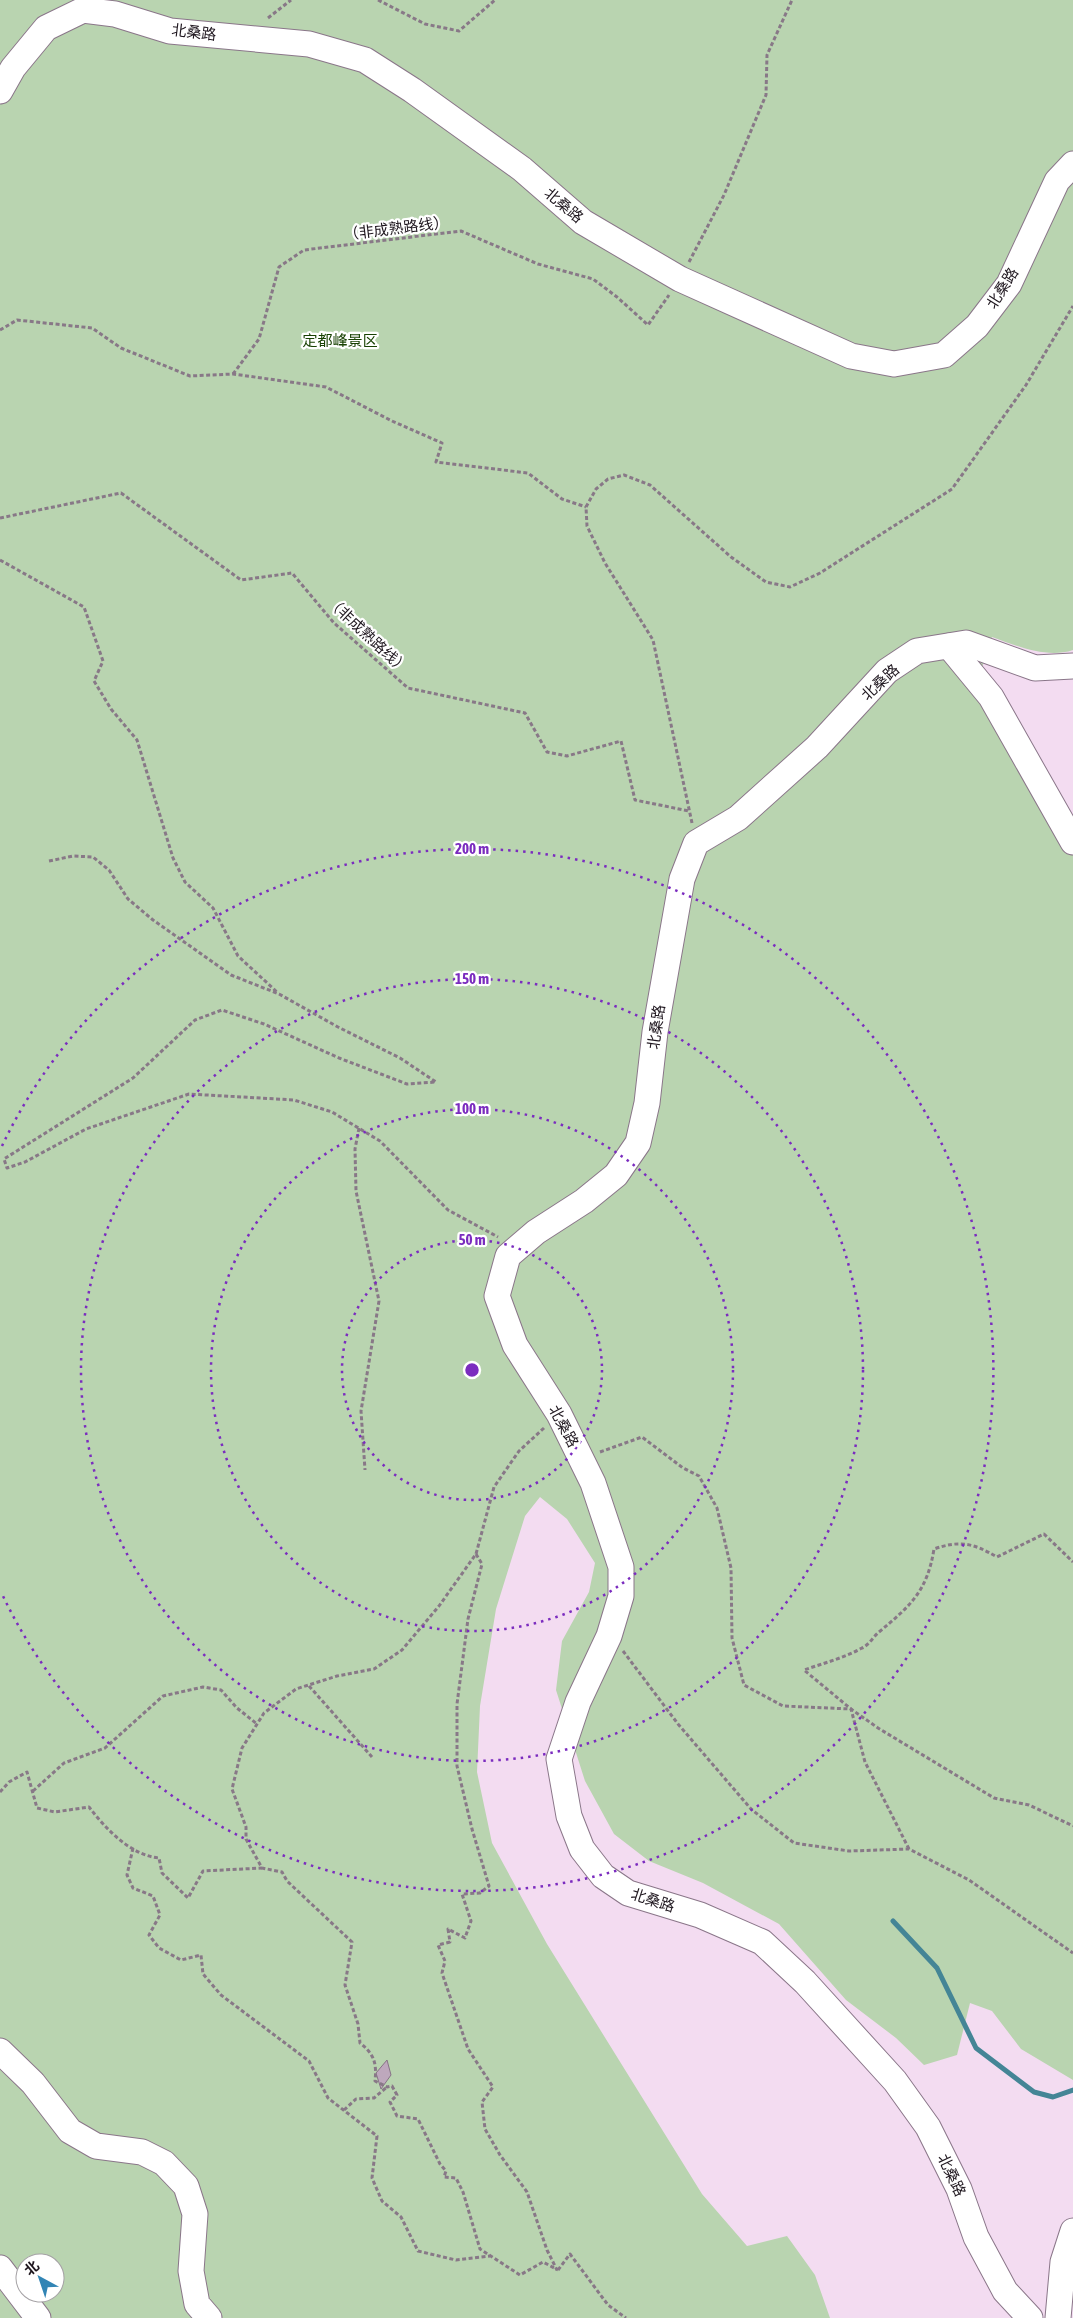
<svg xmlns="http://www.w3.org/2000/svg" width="1073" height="2318" font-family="'Asap Condensed','Noto Sans SC',sans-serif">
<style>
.green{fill:#b9d4b0;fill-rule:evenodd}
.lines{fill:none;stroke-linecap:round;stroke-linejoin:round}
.stream{stroke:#448596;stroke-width:5}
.building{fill:#bea8bd;stroke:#877386}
.minor-casing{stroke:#8a7689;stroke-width:27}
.path{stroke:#887887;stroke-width:3;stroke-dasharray:4 2.5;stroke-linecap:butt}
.minor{stroke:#fff;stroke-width:25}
.ring{fill:none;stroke:#7b2cbf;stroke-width:2.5;stroke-dasharray:2.5 5}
.labels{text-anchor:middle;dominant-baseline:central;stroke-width:4.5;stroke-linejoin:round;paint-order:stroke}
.street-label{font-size:15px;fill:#1e161e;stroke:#fff}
.park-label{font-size:15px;fill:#184103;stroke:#fff}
.centre{fill:#7b2cbf;stroke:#fff;stroke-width:2.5}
.ring-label{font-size:15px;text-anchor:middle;font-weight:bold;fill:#7b2cbf;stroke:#fff;stroke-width:4.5;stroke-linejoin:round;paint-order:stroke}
</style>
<rect width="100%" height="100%" fill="#f3dcf1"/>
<path class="green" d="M0,0H1073V650C1047,659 1017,646 992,637L974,692L1073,841V2080L1021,2049L992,2011L970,2003L957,2055L924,2065L896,2038L846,2000L779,1924L703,1883L649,1861L614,1834L585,1781L556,1690L562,1641L589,1592L595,1563L567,1519L540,1497L525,1516L496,1609L480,1706L477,1772L492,1843L547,1944L702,2194L747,2246L787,2236L815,2275L830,2318H0ZM25,2263H55V2293H25Z"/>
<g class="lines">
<path class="stream" d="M893,1921L937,1968L976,2048L1034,2092L1053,2097L1073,2090"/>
</g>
<path class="building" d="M387,2060L391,2075L381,2089L376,2073Z"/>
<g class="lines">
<defs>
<g id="minor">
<path d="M0,91L13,68L46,28L83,10L115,14L170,31L309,44L365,60L412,90L522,169L583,222L680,279L851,356L894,364L944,355L977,326L1009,284L1057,181L1073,164"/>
<path d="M949,646L991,697L1073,842"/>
<path d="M0,2051L33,2083L70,2131L96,2146L142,2152L164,2163L186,2186L195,2214L191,2271L197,2304L209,2318"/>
<path d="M0,2268L38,2318"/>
<path d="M1030,2318L1005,2291L976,2237L959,2189L928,2127L895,2081L805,1982L762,1942L700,1915L628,1893L603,1876L582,1849L569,1816L559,1759L578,1702L609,1636L621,1596V1567L593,1483L559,1414L515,1345L497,1296L508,1256L536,1232L584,1201L616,1175L638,1143L647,1103L655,1032L682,879L696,843L738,818L817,747L887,671L917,651L966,643L1035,668L1073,666"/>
<path d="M1058,2318L1063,2262L1073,2231"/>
</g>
</defs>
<use href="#minor" class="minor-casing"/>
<g class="path">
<path d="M378,0L425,24L459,31L495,0"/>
<path d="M268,18L291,0"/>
<path d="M689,262L724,195L766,95L767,55L792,0"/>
<path d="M0,330L17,320L92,328L121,348L190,376L233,374L326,387L392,421L442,443L436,462L528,473L562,499L586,507"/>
<path d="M233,374L259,339L279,267L304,250L461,231L538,264L593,279L617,297L648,325L669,295"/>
<path d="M0,518L121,493L241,580L292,573L334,623L408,688L525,713L547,752L567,756L621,741L635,800L689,811"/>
<path d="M0,560L84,607L103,661L94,681L111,709L137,740L173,858L185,882L213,908L238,956L277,992"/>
<path d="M692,823L653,640L605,563L587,526L586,507L596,489L608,479L624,475L650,485L731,557L766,582L790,587L820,573L952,489L1026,385L1073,306"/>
<path d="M49,861L73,856L93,857L109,870L128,899L153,920L231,975L279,994L338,1027L400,1058L436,1082L407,1084L339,1058L264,1024L222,1010L195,1020L133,1078L4,1159L7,1168L25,1162L86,1129L189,1094L294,1100L332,1112L380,1141L448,1210L498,1237"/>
<path d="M359,1128L355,1149L356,1191L379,1301L361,1411L365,1470"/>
<path d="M544,1428L519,1451L494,1487L476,1554L439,1606L402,1650L374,1669L337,1676L296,1689L264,1713L242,1748L232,1789L246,1827V1839L262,1868L282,1872L287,1881L352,1942L345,1985L358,2024L360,2043C374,2054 377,2063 375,2081L387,2087L392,2086L397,2095L390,2102L397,2116L418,2119L440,2164L446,2171L444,2177L456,2178L463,2192L480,2249L520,2275L543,2262L558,2270"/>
<path d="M600,1452L642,1437L683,1468L699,1476L717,1508L731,1568L732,1638L744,1685L783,1706L851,1709L878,1728L994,1798L1029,1805L1073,1826"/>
<path d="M476,1554L482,1564L468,1619L457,1704V1766L472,1829L489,1886L480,1893L462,1894L471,1921L465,1938L448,1929L450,1942L438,1945L445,1961L442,1973L468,2049L493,2087L482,2102L485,2129L500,2155L527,2192L547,2250L557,2270"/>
<path d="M623,1651L678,1724L751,1809L794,1843L849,1851L909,1849L969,1880L1073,1953"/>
<path d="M309,1686L372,1757"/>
<path d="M33,1791L64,1763L105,1748L163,1696L203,1687L221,1690L237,1708L257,1724"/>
<path d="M0,1792L9,1782L27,1772L37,1808L55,1812L89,1807C106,1829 130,1855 159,1858L162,1873L188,1898L203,1871L262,1868"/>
<path d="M133,1848L127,1875L133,1888L153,1896L160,1915L149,1935L159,1948L181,1960L201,1955L203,1974L221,1995L309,2061L328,2098L377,2136L372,2178L382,2201L401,2217L418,2251L456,2260L490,2256"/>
<path d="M909,1849L865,1762L851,1709L804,1670C824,1663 844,1658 862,1648C869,1645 873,1637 879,1632C910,1606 927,1592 934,1549C960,1540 973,1543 997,1557L1044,1534L1073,1562"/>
<path d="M344,2110L356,2099L374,2098L387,2087"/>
<path d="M558,2270L570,2254L608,2305L626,2318"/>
</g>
<use href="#minor" class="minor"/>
</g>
<g class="ring">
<circle cx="472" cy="1370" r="130"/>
<circle cx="472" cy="1370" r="261"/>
<circle cx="472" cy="1370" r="391"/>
<path d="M2 1146A521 521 0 1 1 2 1594"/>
</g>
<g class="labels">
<g class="street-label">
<text transform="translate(194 32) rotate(7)">北桑路</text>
<text transform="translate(564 205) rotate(40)">北桑路</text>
<text transform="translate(396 228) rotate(-7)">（非成熟路线）</text>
<text transform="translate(1002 288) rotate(-58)">北桑路</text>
<text transform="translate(368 635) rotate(43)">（非成熟路线）</text>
<text transform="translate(880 682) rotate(-43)">北桑路</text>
<text transform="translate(656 1027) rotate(-82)">北桑路</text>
<text transform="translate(564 1426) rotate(62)">北桑路</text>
<text transform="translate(653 1900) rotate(18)">北桑路</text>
<text transform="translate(952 2175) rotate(65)">北桑路</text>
</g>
<g class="park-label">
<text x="340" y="340">定都峰景区</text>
</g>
</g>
<circle cx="472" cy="1370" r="8" class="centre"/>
<g class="ring-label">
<text x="472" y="854">200 m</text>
<text x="472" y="984">150 m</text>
<text x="472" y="1114">100 m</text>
<text x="472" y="1245">50 m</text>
</g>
<g transform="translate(40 2278) rotate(320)"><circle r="24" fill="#ffffff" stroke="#a5a2a5"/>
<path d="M0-4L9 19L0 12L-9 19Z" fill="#3285b5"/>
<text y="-8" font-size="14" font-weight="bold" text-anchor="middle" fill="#1e161e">北</text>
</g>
</svg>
